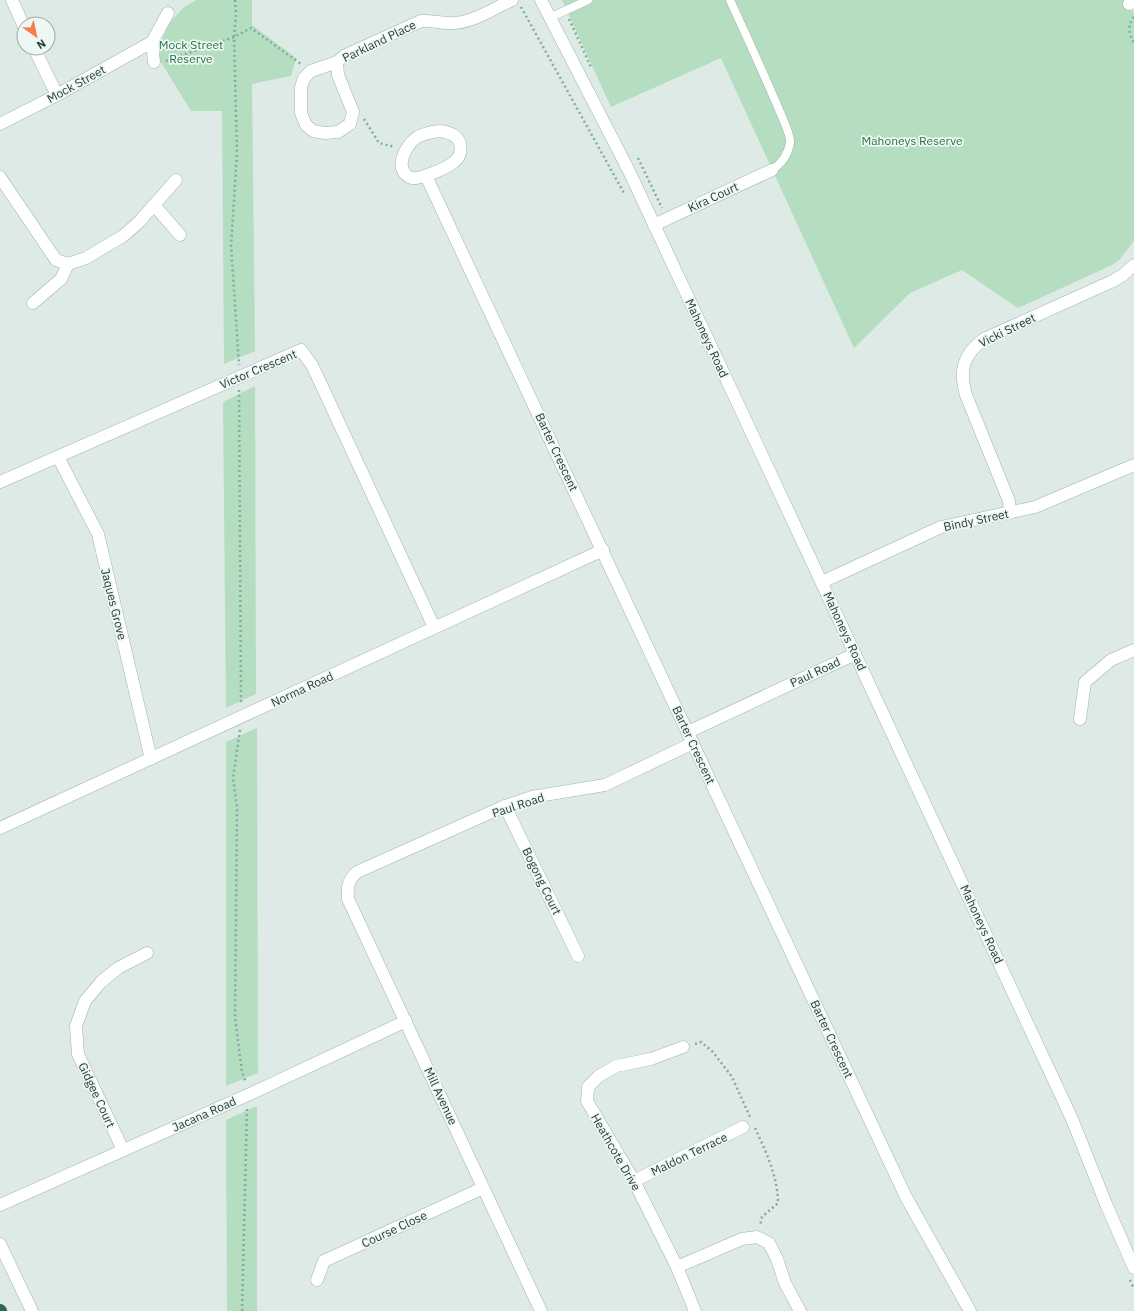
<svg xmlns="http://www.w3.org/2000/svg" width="1134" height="1311" font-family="'IBM Plex Sans',sans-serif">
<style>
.green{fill:#b5ddc0}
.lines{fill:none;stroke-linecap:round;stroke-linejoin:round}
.lane-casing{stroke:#a1b2ac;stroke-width:9}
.street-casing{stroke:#a1b2ac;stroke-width:13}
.secondary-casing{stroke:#9cb6ad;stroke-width:13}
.highway-casing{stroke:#bcc4c2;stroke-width:13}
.path{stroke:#7cafa0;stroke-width:2.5;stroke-dasharray:2 3;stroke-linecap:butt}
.lane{stroke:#fff;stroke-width:8}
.street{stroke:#fff;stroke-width:12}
.secondary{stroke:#fff;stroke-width:12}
.highway{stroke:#29685c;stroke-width:12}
.labels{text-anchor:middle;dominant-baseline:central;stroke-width:3.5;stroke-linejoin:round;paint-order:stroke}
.street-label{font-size:12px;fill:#1f3a33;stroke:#eef7f3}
.park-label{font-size:12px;fill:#277346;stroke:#eef7f3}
</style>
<rect width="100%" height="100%" fill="#deeae5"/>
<g class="green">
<path d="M196,0H252V25L296,58L291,76L252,84L255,351L224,364L222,111H191L159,59L161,43L168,25L183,8Z"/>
<path d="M562,0H1127L1134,14V241L1119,260L1112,265L1018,308L962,270L910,293L854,348L721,58L611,107Z"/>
<path d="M255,386L256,694L226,708L223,402Z"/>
<path d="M257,728L258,1073L226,1086V742Z"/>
<path d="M257,1106V1311H227L226,1120Z"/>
</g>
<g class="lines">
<defs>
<g id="lane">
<path d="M730,0C747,37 764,74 780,112C783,119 791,136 790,143C788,155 781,164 772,170"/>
<path d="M549,18L588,0"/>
</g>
<g id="street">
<path d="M12,0L24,27"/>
<path d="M1129,4L1134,2"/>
<path d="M34,48L57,95"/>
<path d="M154,62L152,42L168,13"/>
<path d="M337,62L338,75L353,112L350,124L338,132L325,133L313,131L306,125L301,113V87L304,78L311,71L337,62L344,56L421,21C432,20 443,24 455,23C473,22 495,8 512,0"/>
<path d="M0,124L57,95L152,42"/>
<path d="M440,131C446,132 452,133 456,137C463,144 462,156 454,162C449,167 419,180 412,178C392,171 405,146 416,138C424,133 431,132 440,131Z"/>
<path d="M426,176L906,1197L970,1311"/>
<path d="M0,177L56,260L68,264L86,258L123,236L139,222L154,205"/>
<path d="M176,180L154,205L180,235"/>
<path d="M654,225L772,170"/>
<path d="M33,303L61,279L68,264"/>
<path d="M58,457L98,534L151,759"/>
<path d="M0,482L301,350L312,365L434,627"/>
<path d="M1010,513L1009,501L966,395C959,371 963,354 984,339L1113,281L1123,275L1134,265"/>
<path d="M822,582L941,527L1035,507L1134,465"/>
<path d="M1080,719L1085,682L1111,660L1134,650"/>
<path d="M688,732L855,654"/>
<path d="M505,806L578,956"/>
<path d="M0,828L603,550"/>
<path d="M683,1047L651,1059L616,1066L599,1076L588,1087L587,1101L634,1181L677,1267L695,1311"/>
<path d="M123,1150L78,1054L76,1026L85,1001L101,982L118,968L147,953"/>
<path d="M634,1181L743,1127"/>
<path d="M0,1205L250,1094L406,1021"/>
<path d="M0,1244L32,1311"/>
<path d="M677,1267L742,1239L757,1237L769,1243L777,1259L785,1283L800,1311"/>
<path d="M317,1280L324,1261L483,1188"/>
<path d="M541,1311L348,899C347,887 348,880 357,872L505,806L532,797L605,785L693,743"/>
</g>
<path id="secondary" d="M541,0L629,171L855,654L1072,1119L1106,1204L1134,1268"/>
<path id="highway" d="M0,1310L1,1311"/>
</defs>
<use href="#lane" class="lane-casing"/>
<use href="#street" class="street-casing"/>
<use href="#secondary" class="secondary-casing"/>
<use href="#highway" class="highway-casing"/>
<g class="path">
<path d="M235,0L236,15L234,37L237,153L231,246L239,365"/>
<path d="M521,7L625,195"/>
<path d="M1134,17C1127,25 1129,34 1134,43"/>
<path d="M569,19L591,67"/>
<path d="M166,61L234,37L251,28L301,64"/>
<path d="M364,119L379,143L395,147"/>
<path d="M638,158L662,208"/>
<path d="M239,390L241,703"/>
<path d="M240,730L233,778L237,808L235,1017L242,1072L246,1083"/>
<path d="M695,1044L701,1042L713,1052L732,1077L750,1117"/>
<path d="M755,1128C766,1152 778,1177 778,1203L762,1217L760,1226"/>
<path d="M1130,1280L1134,1289"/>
<path d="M242,1311L247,1109"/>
</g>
<use href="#lane" class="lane"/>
<use href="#street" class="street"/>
<use href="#secondary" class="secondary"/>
<use href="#highway" class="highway"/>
</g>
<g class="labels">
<g class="street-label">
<text transform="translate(379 41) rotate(-26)">Parkland Place</text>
<text transform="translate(76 84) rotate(-29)">Mock Street</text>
<text transform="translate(713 197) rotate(-25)">Kira Court</text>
<text transform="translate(1007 330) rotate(-26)">Vicki Street</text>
<text transform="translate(707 338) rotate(65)">Mahoneys Road</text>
<text transform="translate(258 369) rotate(-23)">Victor Crescent</text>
<text transform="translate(557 452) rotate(65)">Barter Crescent</text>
<text transform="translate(976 520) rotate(-12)">Bindy Street</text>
<text transform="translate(114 604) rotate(76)">Jaques Grove</text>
<text transform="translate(845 631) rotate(65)">Mahoneys Road</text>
<text transform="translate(815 672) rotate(-25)">Paul Road</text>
<text transform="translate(302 689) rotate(-25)">Norma Road</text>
<text transform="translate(694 745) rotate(65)">Barter Crescent</text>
<text transform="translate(518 805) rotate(-18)">Paul Road</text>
<text transform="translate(542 881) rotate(64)">Bogong Court</text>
<text transform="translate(982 924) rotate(65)">Mahoneys Road</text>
<text transform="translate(832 1039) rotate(65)">Barter Crescent</text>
<text transform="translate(97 1095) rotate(65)">Gidgee Court</text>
<text transform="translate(441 1096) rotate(65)">Mill Avenue</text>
<text transform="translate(204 1114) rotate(-24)">Jacana Road</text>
<text transform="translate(616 1152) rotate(60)">Heathcote Drive</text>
<text transform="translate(689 1154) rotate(-26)">Maldon Terrace</text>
<text transform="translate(394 1229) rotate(-25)">Course Close</text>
</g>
<g class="park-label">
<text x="191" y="44">Mock Street<tspan x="191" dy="14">Reserve</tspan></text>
<text x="912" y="140">Mahoneys Reserve</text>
</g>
</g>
<g transform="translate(36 36) rotate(147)"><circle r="19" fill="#eef7f3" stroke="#9baba6"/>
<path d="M0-3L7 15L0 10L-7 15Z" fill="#f87b4e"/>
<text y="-6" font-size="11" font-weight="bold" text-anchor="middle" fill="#1f3a33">N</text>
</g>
</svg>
